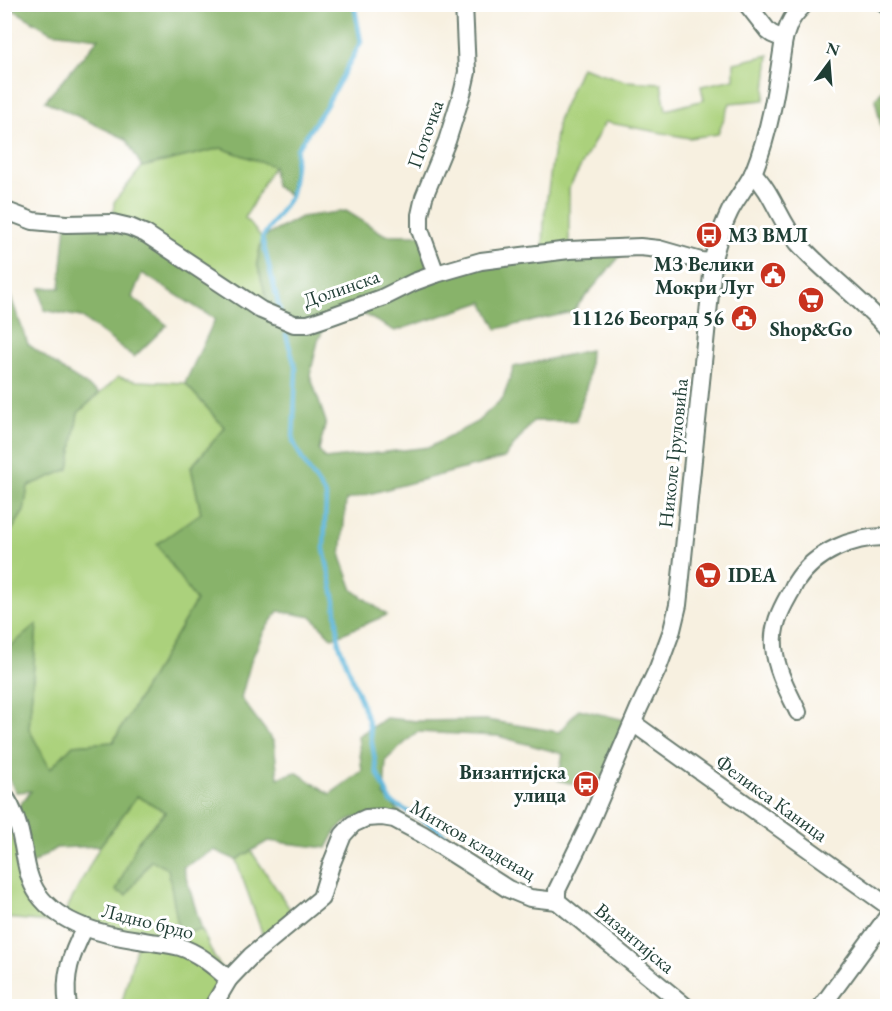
<svg xmlns="http://www.w3.org/2000/svg" width="892" height="1011" font-family="'EB Garamond',serif">
<style>
.green{fill:#abd17b;stroke:#658758;stroke-width:1.5}
.forest{fill:#88b36b;stroke:#547850;stroke-width:1.5}
.lines{fill:none;stroke-linecap:round;stroke-linejoin:round}
.stream{stroke:#5fb7dc;stroke-width:4.5}
.minor-casing{stroke:#6b7c70;stroke-width:20}
.minor{stroke:#fff;stroke-width:16}
.labels{text-anchor:middle;dominant-baseline:central;stroke-width:6;stroke-linejoin:round;paint-order:stroke}
.street-label{font-size:20px;fill:#1f3d34;stroke:#fff}
.poi-label{font-size:20px;font-weight:bold;fill:#1f3d34;stroke:#fff;text-anchor:end}
</style>
<rect width="100%" height="100%" fill="#fff"/>
<filter id="ink" filterUnits="userSpaceOnUse"><feTurbulence type="fractalNoise" baseFrequency=".0167" numOctaves="2"/><feDisplacementMap in="SourceGraphic" scale="12" xChannelSelector="R" yChannelSelector="G"/><feConvolveMatrix kernelMatrix="1 2 1 2 8 2 1 2 1" color-interpolation-filters="sRGB"/></filter>
<filter id="wash" filterUnits="userSpaceOnUse"><feTurbulence type="fractalNoise" baseFrequency=".008" numOctaves="4" result="noise"/><feDisplacementMap in="SourceGraphic" scale="24" xChannelSelector="R" yChannelSelector="G"/><feGaussianBlur stdDeviation="1.35" result="paint"/><feColorMatrix in="noise" values="0 0 0 0 0 0 0 0 0 0 0 0 0 0 0 0 0 1.4 0 .05"/><feComposite in="paint" operator="in"/></filter>
<g filter="url(#wash)">
<rect width="100%" height="100%" fill="#f7f0e0"/>
<g class="green">
<path d="M769,55L764,100L730,103L718,134L689,138L605,122L569,188V248L543,251L544,219L558,120L581,67L625,81L661,83L666,110L704,100L701,86L734,79V63Z"/>
<path d="M221,148L273,166L245,218L262,238L257,263L269,305L113,223L114,202L142,167Z"/>
<path d="M118,377L137,381L185,383L225,428L191,467L201,513L196,601L113,742L73,745L50,770L29,729L37,625L5,651V541L24,511L28,486L69,469L78,413Z"/>
<path d="M137,796L166,811L138,841L127,894L151,860L169,869L179,932L202,930L214,957L229,979L213,1006H121L138,940L63,916L100,846Z"/>
<path d="M12,831L25,887C30,899 39,906 48,915L49,922L5,918V843L8,832Z"/>
<path d="M251,851L296,918L264,938L236,860Z"/>
</g>
<g class="forest">
<path d="M298,4L301,7L307,4L354,5L361,42L319,117L297,149L291,196L275,186L273,166L221,148L142,167L126,139L45,101L99,38L51,32L5,5Z"/>
<path d="M887,84V148L884,140L875,99Z"/>
<path d="M346,211L385,235H422L436,273L628,247L572,312L497,329L483,302L395,331L354,309L329,317L318,341L310,375L326,422L319,450L325,459L430,447L477,422L503,398L514,367L590,350L588,381L576,421H533L504,458L346,500L341,557L353,590L387,615L332,638L312,617L278,611L264,631L251,661L241,698L274,742L278,778L296,772L330,794L362,771L358,736L386,718L417,721L486,720L559,732L579,709L625,720L603,792L558,780L563,754L498,736L417,732L386,760L384,795L401,814L353,818L337,829L327,848L268,841L236,860L214,850L183,867L202,930L179,932L168,869L151,860L127,895L116,891L138,841L166,812L137,796L100,846L56,848L27,867L14,815L5,843C5,824 19,805 31,791L16,792L5,772V651L37,624L29,729L50,769L73,745L113,742L196,601L157,544L201,513L191,467L225,428L185,383L215,319L142,273L132,297L167,325L134,357L81,317L44,310L40,288H60L66,224L113,223L268,305L257,263L262,238L301,217Z"/>
<path d="M5,282L28,344L67,373L99,393L78,413L69,469L28,486L24,511L5,541Z"/>
</g>
<g class="lines">
<g class="stream">
<path d="M280,311L262,238L291,196L297,149L326,106L361,42L354,4"/>
<path d="M286,335L296,369L293,441L303,461L326,496L324,549L335,601L339,644L368,720L377,772L391,802L425,821L456,843"/>
</g>
</g>
</g>
<g filter="url(#ink)">
<g class="lines">
<defs>
<g id="minor">
<path d="M747,4L768,31L772,34L784,39"/>
<path d="M885,4L888,6"/>
<path d="M753,173C773,193 780,222 798,243C826,274 860,298 888,329"/>
<path d="M4,210L33,221L66,224L113,223L130,227L146,234L261,310L294,324H308L329,317L382,298L414,282L436,274L481,261L569,250L640,247L659,249L701,261L713,262"/>
<path d="M436,274L420,230V215L424,197L447,141L463,90L467,72L464,4"/>
<path d="M798,712C788,691 776,670 774,647C772,627 780,611 789,595C792,591 793,586 796,582C815,552 853,536 888,537"/>
<path d="M633,723L888,906"/>
<path d="M4,795C15,811 20,828 23,846C26,862 28,880 38,894C60,925 104,935 139,940C153,943 167,943 180,947C199,953 214,967 229,979"/>
<path d="M557,901V890L587,829L639,708L658,668L672,630L678,605L681,577L714,255C718,240 723,225 730,211C737,197 748,185 754,171C771,128 777,84 784,39C789,22 792,16 805,4"/>
<path d="M557,901L685,1006"/>
<path d="M68,1006C63,975 71,955 85,927"/>
<path d="M213,1006L229,979L251,956L321,898L331,865L343,835L353,824L366,818L382,817L394,819L422,834L508,889L530,898L557,901"/>
<path d="M822,1006L888,916"/>
</g>
</defs>
<use href="#minor" class="minor-casing"/>
<use href="#minor" class="minor"/>
</g>
</g>
<defs>
<symbol id="bus-disc" viewBox="-11 -11 22 22"><circle r="9.5" fill="#c8321e" stroke="#fff"/><path d="M-5-6H5V4H4V6H2V4H-2V6H-4V4H-5ZM-3.5-4V0h7V-4ZM-3.5 1.2v1.5H-2V1.2ZM2 1.2v1.5H3.5V1.2Z" fill="#fff"/></symbol>
<symbol id="civic-disc" viewBox="-11 -11 22 22"><circle r="9.5" fill="#c8321e" stroke="#fff"/><path d="M-.6-6.5H3V-4.5H.6V-3L4-1V1h2V6H-6V1h2V-1L-.6-3ZM-1.2 2.5V6h2.4V2.5Z" fill="#fff"/></symbol>
<symbol id="supermarket-disc" viewBox="-11 -11 22 22"><circle r="9.5" fill="#c8321e" stroke="#fff"/><path d="M-6-5.5h2.5l.6 2H6L4.5 2H-2.5L-4.4-4H-6ZM-1.5 3.2a1.3 1.3 0 1 0 .1 0ZM3 3.2a1.3 1.3 0 1 0 .1 0Z" fill="#fff"/></symbol>
</defs>
<g fill-rule="evenodd">
<use href="#bus-disc" x="694" y="220" width="30" height="30"/>
<use href="#civic-disc" x="758" y="260" width="30" height="30"/>
<use href="#supermarket-disc" x="796" y="285" width="30" height="30"/>
<use href="#civic-disc" x="729" y="303" width="30" height="30"/>
<use href="#supermarket-disc" x="693" y="560" width="30" height="30"/>
<use href="#bus-disc" x="571" y="769" width="30" height="30"/>
</g>
<g class="labels">
<g class="street-label">
<text transform="translate(425 134) rotate(-70)">Поточка</text>
<text transform="translate(341 288) rotate(-19)">Долинска</text>
<text transform="translate(673 453) rotate(-84)">Николе Груловића</text>
<text transform="translate(772 798) rotate(36)">Феликса Каница</text>
<text transform="translate(473 840) rotate(30)">Митков кладенац</text>
<text transform="translate(148 921) rotate(14)">Ладно брдо</text>
<text transform="translate(635 938) rotate(40)">Византијска</text>
</g>
<g class="poi-label">
<text x="728" y="235" text-anchor="start">МЗ ВМЛ</text>
<text x="754" y="264">МЗ Велики<tspan x="754" dy="23">Мокри Луг</tspan></text>
<text x="724" y="318">11126 Београд 56</text>
<text x="811" y="329" text-anchor="middle">Shop&amp;Go</text>
<text x="728" y="575" text-anchor="start">IDEA</text>
<text x="566" y="772">Византијска<tspan x="566" dy="23">улица</tspan></text>
</g>
</g>
<rect width="892" height="1011" fill="none" stroke="#fff" stroke-width="24"/>
<g transform="translate(829 63) rotate(16)" stroke="#ffffff" stroke-width="4.5" paint-order="stroke">
<path d="M0-4.5L10 22L0 15L-10 22Z" fill="#1f3d34"/>
<text y="-9" font-size="16" font-weight="bold" text-anchor="middle" fill="#1f3d34">N</text>
</g>
</svg>
